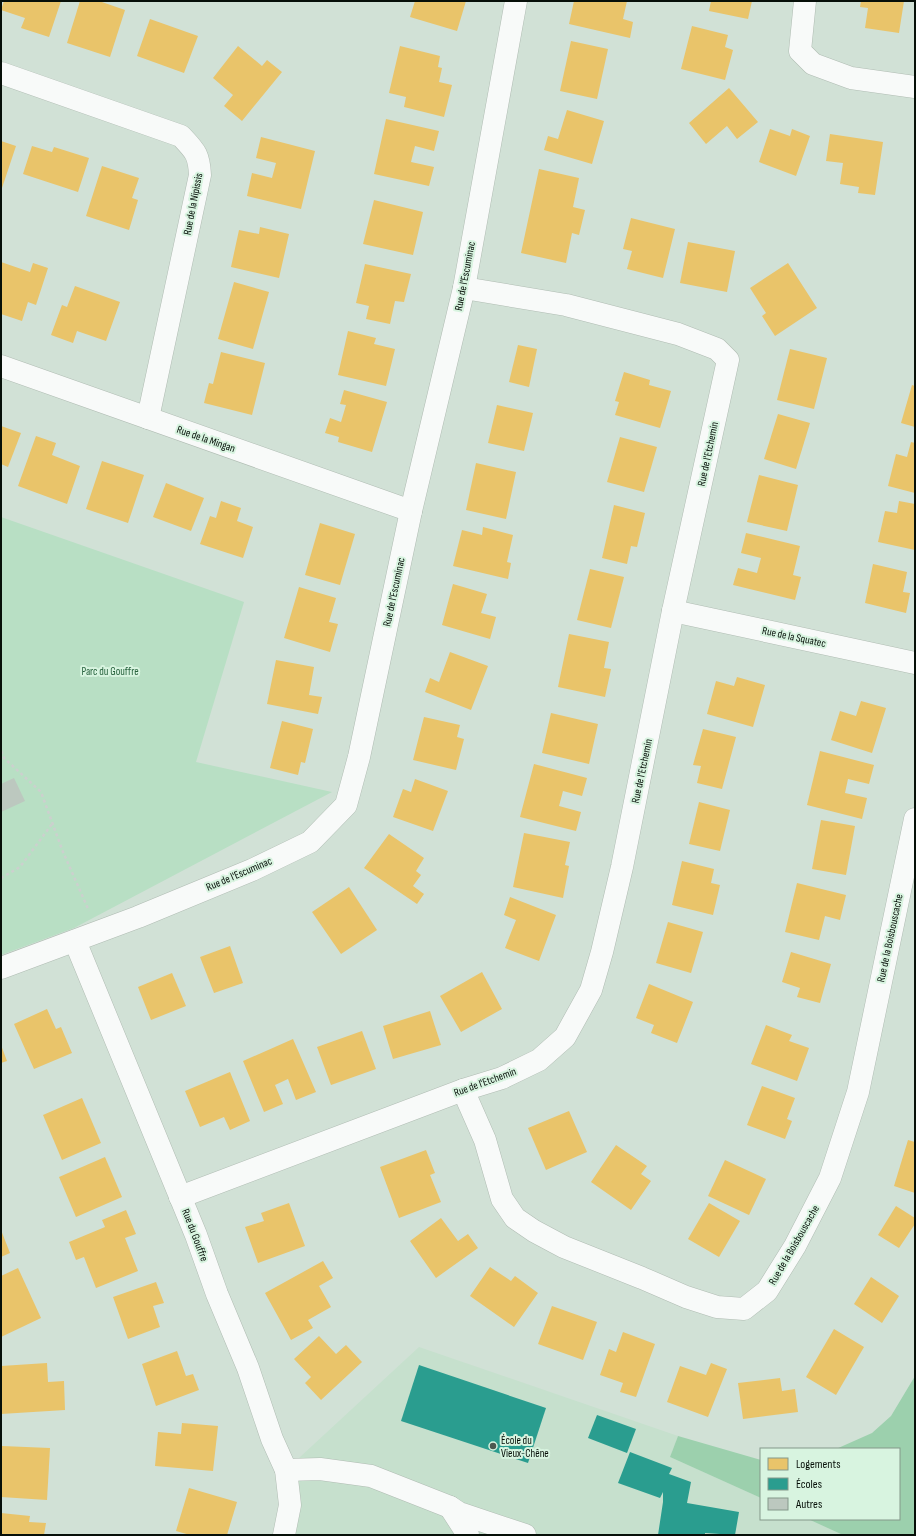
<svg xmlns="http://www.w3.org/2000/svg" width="916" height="1536" font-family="'Sofia Sans Condensed',sans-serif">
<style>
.built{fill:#c6e0cd}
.green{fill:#b8dfc4}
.forest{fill:#9cd0ad}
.homes{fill:#e9c46a}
.schools{fill:#2a9d8f}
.building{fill:#bcc8bf}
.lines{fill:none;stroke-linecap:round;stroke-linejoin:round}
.minor-casing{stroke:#b0bcb3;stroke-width:23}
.path{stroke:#ccd0ce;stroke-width:2.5;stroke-dasharray:3 3;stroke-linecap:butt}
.minor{stroke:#f8faf9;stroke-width:22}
.poi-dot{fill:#4d5850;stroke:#d8f4e0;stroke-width:1.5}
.labels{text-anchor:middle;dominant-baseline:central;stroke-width:4;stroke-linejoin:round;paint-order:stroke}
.street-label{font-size:11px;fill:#060f08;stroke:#d8f4e0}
.park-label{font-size:11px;fill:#27623d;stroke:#d8f4e0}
.poi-label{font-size:11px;fill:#060f08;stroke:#d8f4e0;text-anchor:start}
</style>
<rect width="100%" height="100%" fill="#d1e1d6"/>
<path class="built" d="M419,1347L678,1436L670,1457L761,1498V1519H808L843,1535H284L286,1470Z"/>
<path class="green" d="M1,517L244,602L196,762L332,792L74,928L1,955Z"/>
<g class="forest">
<path d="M915,1376V1535H843L808,1519H899V1449H836L872,1433L891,1416Z"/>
<path d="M678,1436L761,1460V1498L670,1457Z"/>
</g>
<g class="homes">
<path d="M4,1H61L49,37L21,28L25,18L1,10Z"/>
<path d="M80,1H99L125,10L110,57L67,43Z"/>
<path d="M415,1H466L457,31L410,17Z"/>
<path d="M574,1H627L623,19L633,22L630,38L569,24Z"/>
<path d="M711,1H752L748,19L709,11Z"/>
<path d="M861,1H904L899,33L865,28L868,8L860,7Z"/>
<path d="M150,19L198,36L184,73L137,56Z"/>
<path d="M692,26L728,35L725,47L733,50L725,80L681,69Z"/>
<path d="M571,41L608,49L597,99L560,91Z"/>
<path d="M238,46L262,66L267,60L282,72L242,121L224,106L233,95L213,78Z"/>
<path d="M400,46L440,56L438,67L442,68L439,82L452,85L444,117L404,107L406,97L389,93Z"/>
<path d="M729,88L758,122L737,139L727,126L706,144L689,123Z"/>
<path d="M567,110L604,121L592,164L544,150L548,136L558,139Z"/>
<path d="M386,119L439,131L434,151L415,146L411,162L434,167L429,186L374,174Z"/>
<path d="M770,129L790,136L792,129L810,136L796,176L759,162Z"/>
<path d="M830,134L883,142L875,195L858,193L859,187L840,184L843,163L826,161Z"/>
<path d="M261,137L315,151L301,209L247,196L252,173L272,178L276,163L256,158Z"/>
<path d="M1,141L16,146L2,188L1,187Z"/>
<path d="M32,146L52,152L54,147L89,158L78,192L23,174Z"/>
<path d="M102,166L139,178L132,198L138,200L129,230L86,216Z"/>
<path d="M539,169L579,178L573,207L585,210L579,235L572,233L566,263L521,253Z"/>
<path d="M374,200L423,212L413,255L363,244Z"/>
<path d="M631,218L675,229L663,278L627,269L632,251L623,249Z"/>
<path d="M260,227L289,234L279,278L231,267L239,230L259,234Z"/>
<path d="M688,242L735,251L727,292L680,283Z"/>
<path d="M1,262L30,272L33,263L48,268L36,305L28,302L22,321L1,314Z"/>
<path d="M788,263L817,308L775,336L762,316L766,313L750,288Z"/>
<path d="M365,264L411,274L404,302L395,301L390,324L366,319L369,306L356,303Z"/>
<path d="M234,282L269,292L253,349L218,339Z"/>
<path d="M75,286L120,302L106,341L77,331L73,343L51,335L62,305L67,307Z"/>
<path d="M348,331L376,338L374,344L395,349L386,386L338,375Z"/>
<path d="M518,345L537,349L529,387L509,382Z"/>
<path d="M790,349L827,358L814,409L777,400Z"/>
<path d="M221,352L265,363L252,415L204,403L209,383L213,384Z"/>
<path d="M624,372L650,380L649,385L671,391L660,428L615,415L619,402L615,401Z"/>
<path d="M912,385L915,386V427L901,423Z"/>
<path d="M344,390L387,402L372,452L338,442L339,437L325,433L330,418L341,422L346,405L340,404Z"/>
<path d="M497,405L533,413L524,451L488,443Z"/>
<path d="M778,414L810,423L796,469L764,459Z"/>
<path d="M1,426L21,433L8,467L1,464Z"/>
<path d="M36,436L56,443L52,455L80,466L67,504L18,486Z"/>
<path d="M620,437L657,447L644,492L607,482Z"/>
<path d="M911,442L915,443V493L888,486L896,454L907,457Z"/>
<path d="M102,461L144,475L128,523L86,509Z"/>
<path d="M476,463L516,472L506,519L466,510Z"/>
<path d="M759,475L798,485L787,531L747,522Z"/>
<path d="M166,483L204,498L191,531L153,517Z"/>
<path d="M221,501L241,508L237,521L253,527L243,558L200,544L210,516L216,518Z"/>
<path d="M899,501L915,504V550L878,542L885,511L897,513Z"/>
<path d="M614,505L645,513L637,547L631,546L627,564L602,558Z"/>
<path d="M320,523L355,534L340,585L305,575Z"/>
<path d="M483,527L513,535L507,562L511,563L508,579L453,566L462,530L482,535Z"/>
<path d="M746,533L800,546L793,575L801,577L795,600L733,585L738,568L757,573L761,558L741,553Z"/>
<path d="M873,564L907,572L903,592L910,593L906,613L865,603Z"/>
<path d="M590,569L624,577L611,628L577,620Z"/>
<path d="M453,584L487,594L481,613L496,617L490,639L442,625Z"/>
<path d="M299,587L336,598L329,622L338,624L330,652L284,638Z"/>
<path d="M569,634L609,642L604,668L611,669L605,697L558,687Z"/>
<path d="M450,652L488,666L471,710L425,692L430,678L439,682Z"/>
<path d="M276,660L314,667L309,695L322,697L318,714L267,704Z"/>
<path d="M737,677L765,685L753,727L707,714L716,681L734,686Z"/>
<path d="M861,701L886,708L872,753L831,740L840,711L856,716Z"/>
<path d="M551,713L598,724L589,764L542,753Z"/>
<path d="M424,717L460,725L457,737L464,739L456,770L413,760Z"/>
<path d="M282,721L313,729L305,763L301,762L298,775L270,768Z"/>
<path d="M703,729L736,737L722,789L697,783L701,766L693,765Z"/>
<path d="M820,751L874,765L869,784L848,779L845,793L867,798L862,819L807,805Z"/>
<path d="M534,764L587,778L582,796L563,791L559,806L581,812L576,831L520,817Z"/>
<path d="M415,779L448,791L433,831L393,817L403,789L411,792Z"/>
<path d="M699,802L730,810L720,851L689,844Z"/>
<path d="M821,820L855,826L846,875L812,869Z"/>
<path d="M524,833L570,842L565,865L569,866L563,898L513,887Z"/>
<path d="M389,834L424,858L416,871L421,875L413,886L424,894L417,904L364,868Z"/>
<path d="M682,861L714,869L711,883L720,885L713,915L672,905Z"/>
<path d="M797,883L846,895L840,920L825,916L819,940L785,932Z"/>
<path d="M349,887L377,930L341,954L312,912Z"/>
<path d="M510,897L556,915L539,961L505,948L516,920L504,915Z"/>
<path d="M668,922L703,932L691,973L656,963Z"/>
<path d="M230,946L243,983L214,993L200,957Z"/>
<path d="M791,952L831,964L820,1003L797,997L800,988L782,982Z"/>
<path d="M482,972L502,1009L461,1032L440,996Z"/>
<path d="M172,973L186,1006L151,1020L138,987Z"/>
<path d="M649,984L693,1002L677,1043L651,1033L654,1025L636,1018Z"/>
<path d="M47,1009L56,1029L61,1027L72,1053L34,1069L14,1024Z"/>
<path d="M430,1011L441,1045L393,1059L383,1026Z"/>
<path d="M766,1025L792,1035L789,1041L809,1048L797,1081L751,1064Z"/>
<path d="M362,1031L376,1069L331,1085L317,1047Z"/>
<path d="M293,1039L316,1092L296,1100L288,1079L275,1085L283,1104L264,1112L243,1061Z"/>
<path d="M1,1045L7,1061L1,1063Z"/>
<path d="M230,1072L250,1121L230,1130L224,1117L200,1127L185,1091Z"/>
<path d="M762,1086L795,1098L787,1119L792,1121L785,1139L747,1125Z"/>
<path d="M82,1098L101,1143L62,1160L43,1115Z"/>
<path d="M569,1111L587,1152L546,1170L528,1128Z"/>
<path d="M908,1140L915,1142V1193L894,1186Z"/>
<path d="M616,1145L647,1166L641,1174L651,1181L631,1210L591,1182Z"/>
<path d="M426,1150L435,1173L430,1175L441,1202L399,1218L380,1167Z"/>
<path d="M105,1157L122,1197L76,1217L59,1177Z"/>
<path d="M725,1160L766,1179L749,1215L708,1196Z"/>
<path d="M289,1203L305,1246L258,1263L245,1227L264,1221L261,1213Z"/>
<path d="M709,1203L740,1221L719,1257L688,1239Z"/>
<path d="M896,1206L915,1218V1224L899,1248L878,1235Z"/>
<path d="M126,1210L136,1234L125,1238L138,1271L96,1288L84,1257L76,1260L69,1242L105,1227L102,1220Z"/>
<path d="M441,1218L458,1241L468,1234L478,1248L436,1278L410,1241Z"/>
<path d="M1,1230L10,1253L1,1257Z"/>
<path d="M323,1261L333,1278L319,1286L331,1307L308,1320L313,1328L291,1340L265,1293Z"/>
<path d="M490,1267L511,1281L515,1276L538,1293L514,1327L470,1296Z"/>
<path d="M18,1268L41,1318L1,1337V1276Z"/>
<path d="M871,1277L899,1296L882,1323L854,1304Z"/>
<path d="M156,1282L164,1303L153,1306L160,1327L128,1339L113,1297Z"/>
<path d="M552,1306L597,1322L583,1360L538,1344Z"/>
<path d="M834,1329L864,1347L836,1395L806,1377Z"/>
<path d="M623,1332L655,1344L636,1397L620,1392L623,1383L600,1375L609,1349L616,1352Z"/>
<path d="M319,1336L336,1354L346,1345L362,1362L321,1400L305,1383L311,1377L294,1359Z"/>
<path d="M177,1351L186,1376L193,1374L199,1390L156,1406L142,1364Z"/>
<path d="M47,1363L48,1382L64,1381L65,1410L1,1414V1366Z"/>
<path d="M711,1363L727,1369L708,1417L667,1402L680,1366L706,1375Z"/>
<path d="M780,1378L782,1391L795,1389L798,1412L743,1419L738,1383Z"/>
<path d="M182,1423L218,1426L213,1471L155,1466L158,1432L181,1434Z"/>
<path d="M2,1446L50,1448L47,1500L1,1497Z"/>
<path d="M189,1488L237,1502L227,1535H190L176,1531Z"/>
<path d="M1,1513L30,1516L29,1522L46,1523L44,1535H1Z"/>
</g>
<g class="schools">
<path d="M419,1365L546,1408L528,1463L401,1421Z"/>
<path d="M597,1415L636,1429L627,1453L588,1438Z"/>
<path d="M630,1452L672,1468L669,1474L691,1482L687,1503L739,1512L735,1535L705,1533V1535H658L663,1502V1492L660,1498L618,1483Z"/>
</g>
<path class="building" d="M14,778L25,801L1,812V784Z"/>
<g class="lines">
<defs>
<g id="minor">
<path d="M805,1L800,51L813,64L851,78L915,87"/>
<path d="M1,73L181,136C195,151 199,154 200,175L148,418"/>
<path d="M1,366L411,511"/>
<path d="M673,611L915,663"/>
<path d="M75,941L196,1235L217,1294L248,1368L272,1439L286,1470L290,1505L284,1535"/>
<path d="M1,968L138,917L252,870L310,842L346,805L359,757L411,511L464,288L516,1"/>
<path d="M463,1090L485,1140L502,1199L515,1218L534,1231L564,1247L642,1278L686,1297L717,1307L744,1309L767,1291L795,1246L830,1178L858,1092L915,819"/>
<path d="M180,1197L463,1090L502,1078L539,1060L565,1037L591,990L602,952L622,867L673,611L728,360L717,349L678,334L566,305L464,288"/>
<path d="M286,1470L320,1469L371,1476L450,1507L459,1513L525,1535"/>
<path d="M450,1507L468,1535"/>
</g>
</defs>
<use href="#minor" class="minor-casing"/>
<g class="path">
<path d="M1,751L4,758L41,792L63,852L89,911"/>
<path d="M1,878L20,867L52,824"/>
</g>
<use href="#minor" class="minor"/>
</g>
<circle class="poi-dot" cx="493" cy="1446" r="4"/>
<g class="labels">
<g class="street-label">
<text transform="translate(193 204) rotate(-79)">Rue de la Nipissis</text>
<text transform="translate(465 276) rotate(-79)">Rue de l'Escuminac</text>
<text transform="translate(206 439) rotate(19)">Rue de la Mingan</text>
<text transform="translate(708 454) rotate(-78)">Rue de l'Etchemin</text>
<text transform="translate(394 592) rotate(-78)">Rue de l'Escuminac</text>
<text transform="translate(794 637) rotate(12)">Rue de la Squatec</text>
<text transform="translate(642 771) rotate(-78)">Rue de l'Etchemin</text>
<text transform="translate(239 874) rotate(-23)">Rue de l'Escuminac</text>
<text transform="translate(890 938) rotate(-78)">Rue de la Boisbouscache</text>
<text transform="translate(485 1082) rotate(-20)">Rue de l'Etchemin</text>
<text transform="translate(195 1235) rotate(69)">Rue du Gouffre</text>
<text transform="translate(794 1245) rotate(-60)">Rue de la Boisbouscache</text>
</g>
<g class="park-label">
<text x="110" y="671">Parc du Gouffre</text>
</g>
<g class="poi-label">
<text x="501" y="1440">École du<tspan x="501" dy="13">Vieux-Chêne</tspan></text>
</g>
</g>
<rect width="916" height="1536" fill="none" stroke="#060f08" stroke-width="4"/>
<rect x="760" y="1448" width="140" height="72" fill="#d8f4e0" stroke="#84988a"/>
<rect x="768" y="1458" width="20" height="12" fill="#e9c46a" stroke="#84988a"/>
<text x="796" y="1468" font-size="12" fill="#060f08">Logements</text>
<rect x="768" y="1478" width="20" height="12" fill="#2a9d8f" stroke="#84988a"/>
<text x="796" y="1488" font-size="12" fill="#060f08">Écoles</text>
<rect x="768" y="1498" width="20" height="12" fill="#bcc8bf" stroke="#84988a"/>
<text x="796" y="1508" font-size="12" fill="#060f08">Autres</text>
</svg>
